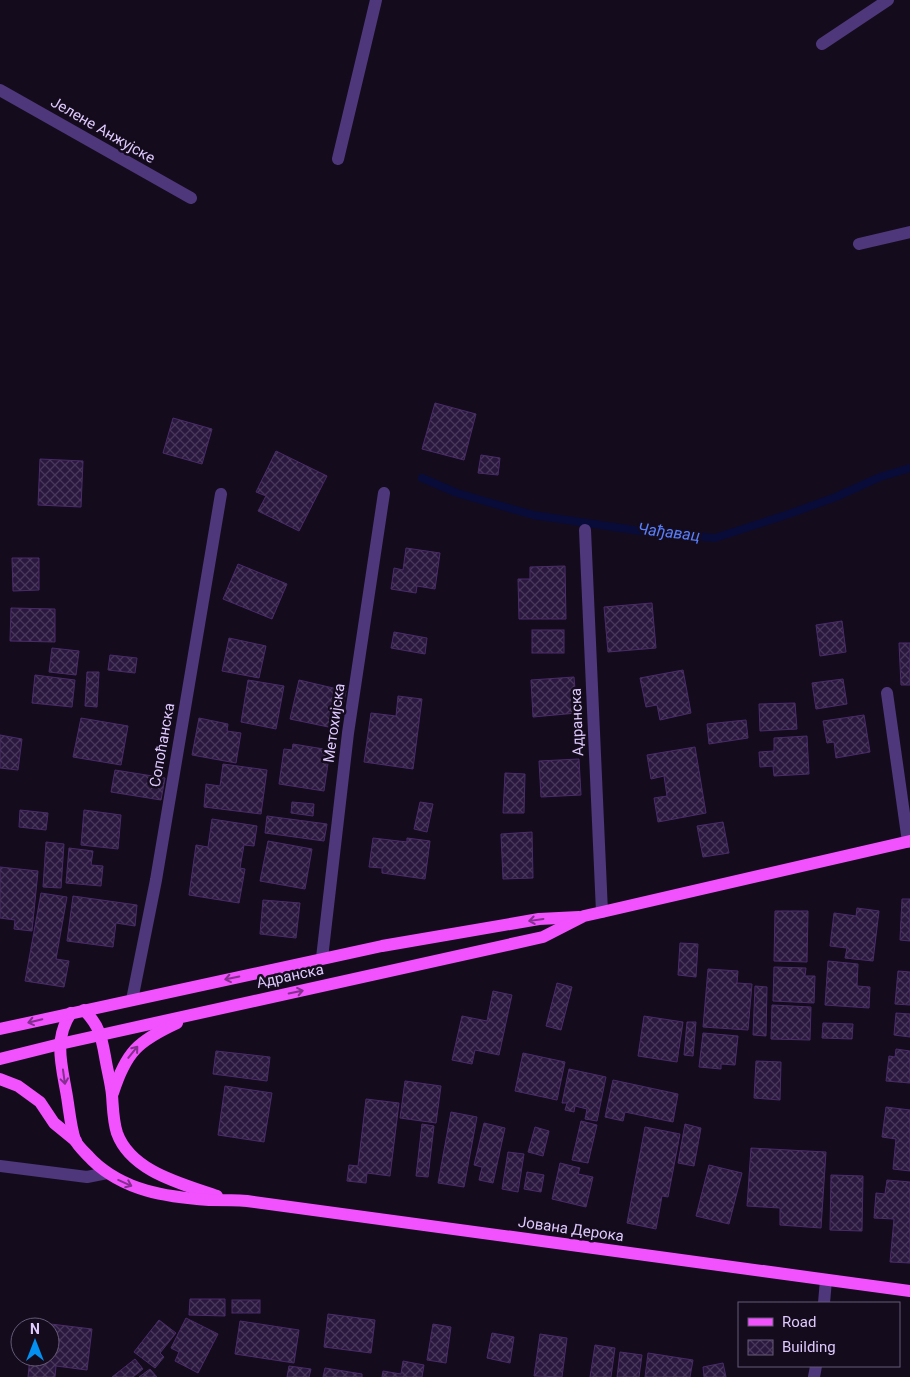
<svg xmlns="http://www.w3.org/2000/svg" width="910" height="1377" font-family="Roboto,sans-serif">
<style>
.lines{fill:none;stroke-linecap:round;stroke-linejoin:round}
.stream{stroke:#090c39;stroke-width:8}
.building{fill:url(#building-cross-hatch);stroke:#4a2b6a}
.lane{stroke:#4f377c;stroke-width:12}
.street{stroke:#4f377c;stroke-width:12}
.primary{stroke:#f152fd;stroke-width:12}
.oneway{stroke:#822f8d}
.labels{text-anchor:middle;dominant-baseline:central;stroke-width:5;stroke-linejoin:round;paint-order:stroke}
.street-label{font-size:15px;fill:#dfc9fe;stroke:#140c1d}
.water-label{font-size:16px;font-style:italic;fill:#597ffd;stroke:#140c1d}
</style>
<defs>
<pattern id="building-cross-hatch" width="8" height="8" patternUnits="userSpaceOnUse" patternTransform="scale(1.25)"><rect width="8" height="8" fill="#2b183e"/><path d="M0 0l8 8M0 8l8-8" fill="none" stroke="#49385b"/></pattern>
</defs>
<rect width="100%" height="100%" fill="#140c1d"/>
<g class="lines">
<path class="stream" d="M422,478L457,493L533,515L641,531L715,538L789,514L836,497L880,477L910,468"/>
</g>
<g class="building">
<path d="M435,403L476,414L464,460L422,449Z"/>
<path d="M173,418L212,429L202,464L163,453Z"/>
<path d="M276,451L327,476L299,531L258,511L266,496L256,492Z"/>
<path d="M481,455L500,458L498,475L478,473Z"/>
<path d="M40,459L83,461L81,507L38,505Z"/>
<path d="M406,548L440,553L435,589L417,586L416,593L391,589L394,568L403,570Z"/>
<path d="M12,558H39V590L13,591Z"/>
<path d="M238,564L287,584L272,619L223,599Z"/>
<path d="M565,566L566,619H519L518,579H530V567Z"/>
<path d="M652,603L656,648L608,652L604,607Z"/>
<path d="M11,608L55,609V642L10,641Z"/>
<path d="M842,621L846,652L820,656L816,625Z"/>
<rect x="532" y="630" width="32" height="23"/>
<path d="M394,632L427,638L425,654L391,648Z"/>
<path d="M229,638L266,646L259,678L222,671Z"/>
<path d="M899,643H910V685H901Z"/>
<path d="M52,648L79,651L76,675L49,672Z"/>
<path d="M110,655L137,658L135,673L108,670Z"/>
<path d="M683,670L691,713L660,720L657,705L646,707L640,678Z"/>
<path d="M87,672H99L97,707L85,706Z"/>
<path d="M35,675L75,680L72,707L32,703Z"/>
<path d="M574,677L577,713L533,717L531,680Z"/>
<path d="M843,679L847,704L816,709L812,683Z"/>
<path d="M248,680L284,686L276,729L241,722Z"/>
<path d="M299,680L346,691L338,729L290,719Z"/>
<path d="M398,696L422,699L413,769L364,762L371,713L396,716Z"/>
<path d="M795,703L797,729L760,731L759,704Z"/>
<path d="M864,715L870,752L836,758L834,742L827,743L823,721Z"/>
<path d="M81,718L128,726L121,765L73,757Z"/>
<path d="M199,718L228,724L227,731L241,733L236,763L192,755Z"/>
<path d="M746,720L748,738L709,744L707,724Z"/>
<path d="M0,735L22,739L18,770L0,768Z"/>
<path d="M807,736L809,774L774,776L773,766L760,767L759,752L774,751V738Z"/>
<path d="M293,744L330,750L324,791L279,784L284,749L292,750Z"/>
<path d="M695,747L706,813L658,822L654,798L667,796L664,776L651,779L647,755Z"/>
<path d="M579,759L581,795L541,797L539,761Z"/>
<path d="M223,764L267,770L261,814L204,807L206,784L220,786Z"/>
<path d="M115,770L165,778L161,800L111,792Z"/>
<path d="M505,773L525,774L524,813H503Z"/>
<path d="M292,802L314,804L313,816L291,813Z"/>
<path d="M420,802L433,804L427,832L414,829Z"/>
<path d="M20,810L48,813L46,830L19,827Z"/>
<path d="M84,810L121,815L118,849L81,845Z"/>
<path d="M267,816L327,824L324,841L265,833Z"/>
<path d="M212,819L257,826L254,846L244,845L240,868L245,869L239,903L189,895L196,845L208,847Z"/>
<path d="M723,822L729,853L703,857L697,826Z"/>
<path d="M532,832L533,878L503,879L501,834Z"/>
<path d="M373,838L407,842V838L430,841L425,879L382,873V868L369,867Z"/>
<path d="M268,841L312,849L305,889L260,881Z"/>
<path d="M46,842L64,844L61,888L43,887Z"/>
<path d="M69,848L93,851L91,865L103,866L101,886L66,883Z"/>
<path d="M0,867L38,871L32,931L14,929L15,920L0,918Z"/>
<path d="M41,893L67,897L56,959L69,961L64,987L25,981Z"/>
<path d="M73,896L137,905L135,926L116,923L113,947L67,941Z"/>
<path d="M902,899H910V941L900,940Z"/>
<path d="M263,900L300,903L296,938L260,934Z"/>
<path d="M857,908L879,911L873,961L845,958L847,948L830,946L834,913L856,916Z"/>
<path d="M775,911H808L807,962L774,961Z"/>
<path d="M680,943L698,944L696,977L678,975Z"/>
<path d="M828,961L858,964L857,986L870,987L869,1008L825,1005Z"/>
<path d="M774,967L806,968L805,976H815L814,1003L773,1001Z"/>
<path d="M708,969L738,971L737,983L752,984L748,1030L703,1027Z"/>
<path d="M898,971L910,972V1005L895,1004Z"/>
<path d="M557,983L572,987L561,1030L546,1026Z"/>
<path d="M755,986L767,987L766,1036L753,1035Z"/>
<path d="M493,991L512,995L499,1055L475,1050L472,1064L452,1060L462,1016L487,1021Z"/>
<path d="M772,1005L811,1007L810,1040L771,1039Z"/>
<path d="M896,1013L910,1014V1037L894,1035Z"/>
<path d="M644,1016L683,1022L677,1062L638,1056Z"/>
<path d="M687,1022H696L693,1056L684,1055Z"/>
<path d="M823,1023L853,1024L852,1039L822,1038Z"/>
<path d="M703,1033L738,1036L735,1065L721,1064V1069L699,1067Z"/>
<path d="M896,1049L910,1051V1083L886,1081L889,1056L895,1057Z"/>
<path d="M216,1051L270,1057L267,1081L213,1074Z"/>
<path d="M523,1053L565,1062L557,1100L515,1091Z"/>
<path d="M756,1061L781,1062L780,1100L754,1098Z"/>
<path d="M569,1069L606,1077L597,1121L585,1119L587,1109L575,1106L574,1112L565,1110L567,1103H562Z"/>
<path d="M613,1080L678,1094L673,1122L625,1112L623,1121L605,1117Z"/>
<path d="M405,1081L441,1086L436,1123L400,1118Z"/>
<path d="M225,1086L272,1093L264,1142L218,1135Z"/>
<path d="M366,1099L399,1103L390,1176L367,1173L366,1183L347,1181L349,1165L358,1166Z"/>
<path d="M886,1107L910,1110V1171L893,1169L896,1139L882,1137Z"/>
<path d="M451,1112L477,1117L464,1187L438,1183Z"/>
<path d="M581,1121L597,1125L588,1163L572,1160Z"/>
<path d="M484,1123L505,1128L493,1183L479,1180L482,1167L474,1165Z"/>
<path d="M422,1124L434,1126L428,1177L416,1176Z"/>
<path d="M685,1124L701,1128L694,1166L678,1163Z"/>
<path d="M535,1127L549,1131L543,1156L528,1152Z"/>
<path d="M645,1127L680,1134L668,1197L662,1196L656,1229L627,1223Z"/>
<path d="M751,1148L826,1152L821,1228L780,1225V1208L747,1206Z"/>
<path d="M508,1152L524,1154L518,1192L502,1189Z"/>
<path d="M560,1163L580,1168L578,1174L593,1177L586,1207L552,1199Z"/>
<path d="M709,1165L742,1173L729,1224L696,1216Z"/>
<path d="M527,1172L544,1175L541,1192L524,1189Z"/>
<path d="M831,1175L863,1176L862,1231L830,1230Z"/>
<path d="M887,1180L910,1182V1263L890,1262L894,1219L874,1218L876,1193L885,1194Z"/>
<path d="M190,1299H225V1316L189,1315Z"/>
<rect x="232" y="1300" width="28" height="13"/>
<path d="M328,1314L375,1320L371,1353L324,1347Z"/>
<path d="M186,1318L218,1334L198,1373L175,1361L179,1352L171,1348Z"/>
<path d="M159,1320L176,1333L160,1353L164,1357L155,1368L134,1352Z"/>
<path d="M240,1321L299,1330L294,1363L235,1354Z"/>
<path d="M34,1322L92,1329L87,1370L56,1366L55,1377H28L30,1357H50V1327H34Z"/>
<path d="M433,1324L451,1327L446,1363L427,1360Z"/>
<path d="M492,1333L514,1337L510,1363L487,1358Z"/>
<path d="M540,1334L567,1338L562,1377L534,1376Z"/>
<path d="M595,1345L615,1348L611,1377H590Z"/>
<path d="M620,1352L642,1355L639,1377H617Z"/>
<path d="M648,1353L693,1360L690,1377H645Z"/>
<path d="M135,1359L143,1369L133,1377H112Z"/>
<path d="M403,1361L424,1365L422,1377H382L383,1371L401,1374Z"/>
<path d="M723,1363L726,1377H704L703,1367Z"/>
<path d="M289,1366L311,1369L309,1377H287Z"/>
<path d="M325,1368L362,1374V1377H323Z"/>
<path d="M150,1369L157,1377H139Z"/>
</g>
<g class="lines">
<g class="lane">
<path d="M0,90L191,198"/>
<path d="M887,693L908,842"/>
<path d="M0,1166L87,1177L107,1173"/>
</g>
<g class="street">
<path d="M822,44L888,0"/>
<path d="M338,159L376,0"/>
<path d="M859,244L910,232"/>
<path d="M585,530L602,912"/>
<path d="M322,958L348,733L384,493"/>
<path d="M132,1000L156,880L221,494"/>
<path d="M824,1303L826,1280"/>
<path d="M814,1377L816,1366"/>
</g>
<g class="primary">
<path d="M84,1010C101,1027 102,1040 106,1062C108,1073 111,1084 112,1095C113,1108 113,1121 117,1133C131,1172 183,1184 217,1196"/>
<path d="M71,1013C54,1038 61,1063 66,1091C69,1106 70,1125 75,1140C78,1147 87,1154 92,1160C124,1191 166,1197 209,1200C221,1200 234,1200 247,1201L910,1291"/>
<path d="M0,1029L382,946L539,919L579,917"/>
<path d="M0,1059L60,1044L543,937L584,916L602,912L910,841"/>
<path d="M0,1079L18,1086L40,1102L54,1123L76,1141"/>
<path d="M113,1093C126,1052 138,1041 177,1023"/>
</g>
</g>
<defs><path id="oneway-shaft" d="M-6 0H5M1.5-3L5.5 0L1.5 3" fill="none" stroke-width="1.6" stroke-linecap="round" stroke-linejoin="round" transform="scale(1.25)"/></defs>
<g class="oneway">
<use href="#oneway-shaft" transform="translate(536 920) rotate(172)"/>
<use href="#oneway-shaft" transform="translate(232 978) rotate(168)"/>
<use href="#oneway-shaft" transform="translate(296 992) rotate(-12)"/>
<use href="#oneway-shaft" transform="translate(35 1021) rotate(167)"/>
<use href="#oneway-shaft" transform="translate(133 1052) rotate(-51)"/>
<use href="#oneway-shaft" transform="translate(64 1077) rotate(82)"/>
<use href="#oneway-shaft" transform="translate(125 1183) rotate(24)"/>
</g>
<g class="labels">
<g class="street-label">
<text transform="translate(103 130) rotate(30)">Јелене Анжујске</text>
<text transform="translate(577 722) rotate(-92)">Адранска</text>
<text transform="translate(334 723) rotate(-82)">Метохијска</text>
<text transform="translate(162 745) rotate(-80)">Сопоћанска</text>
<text transform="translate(290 976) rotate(-12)">Адранска</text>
<text transform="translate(571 1229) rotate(8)">Јована Дерока</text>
</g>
<g class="water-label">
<text transform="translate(669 532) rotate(7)">Чађавац</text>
</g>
</g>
<rect x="738" y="1302" width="162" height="65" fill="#140c1d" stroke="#655877"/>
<rect x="748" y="1318" width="25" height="8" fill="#f152fd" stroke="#655877"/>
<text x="782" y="1327" font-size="15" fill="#dfc9fe">Road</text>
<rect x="748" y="1340" width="25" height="15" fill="url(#building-cross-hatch)" stroke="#655877"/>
<text x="782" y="1352" font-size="15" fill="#dfc9fe">Building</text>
<g transform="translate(35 1342)"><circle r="24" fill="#140c1d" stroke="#655877"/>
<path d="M0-4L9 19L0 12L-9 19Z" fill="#0390f0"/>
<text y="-8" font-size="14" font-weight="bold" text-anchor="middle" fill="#dfc9fe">N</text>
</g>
</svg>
